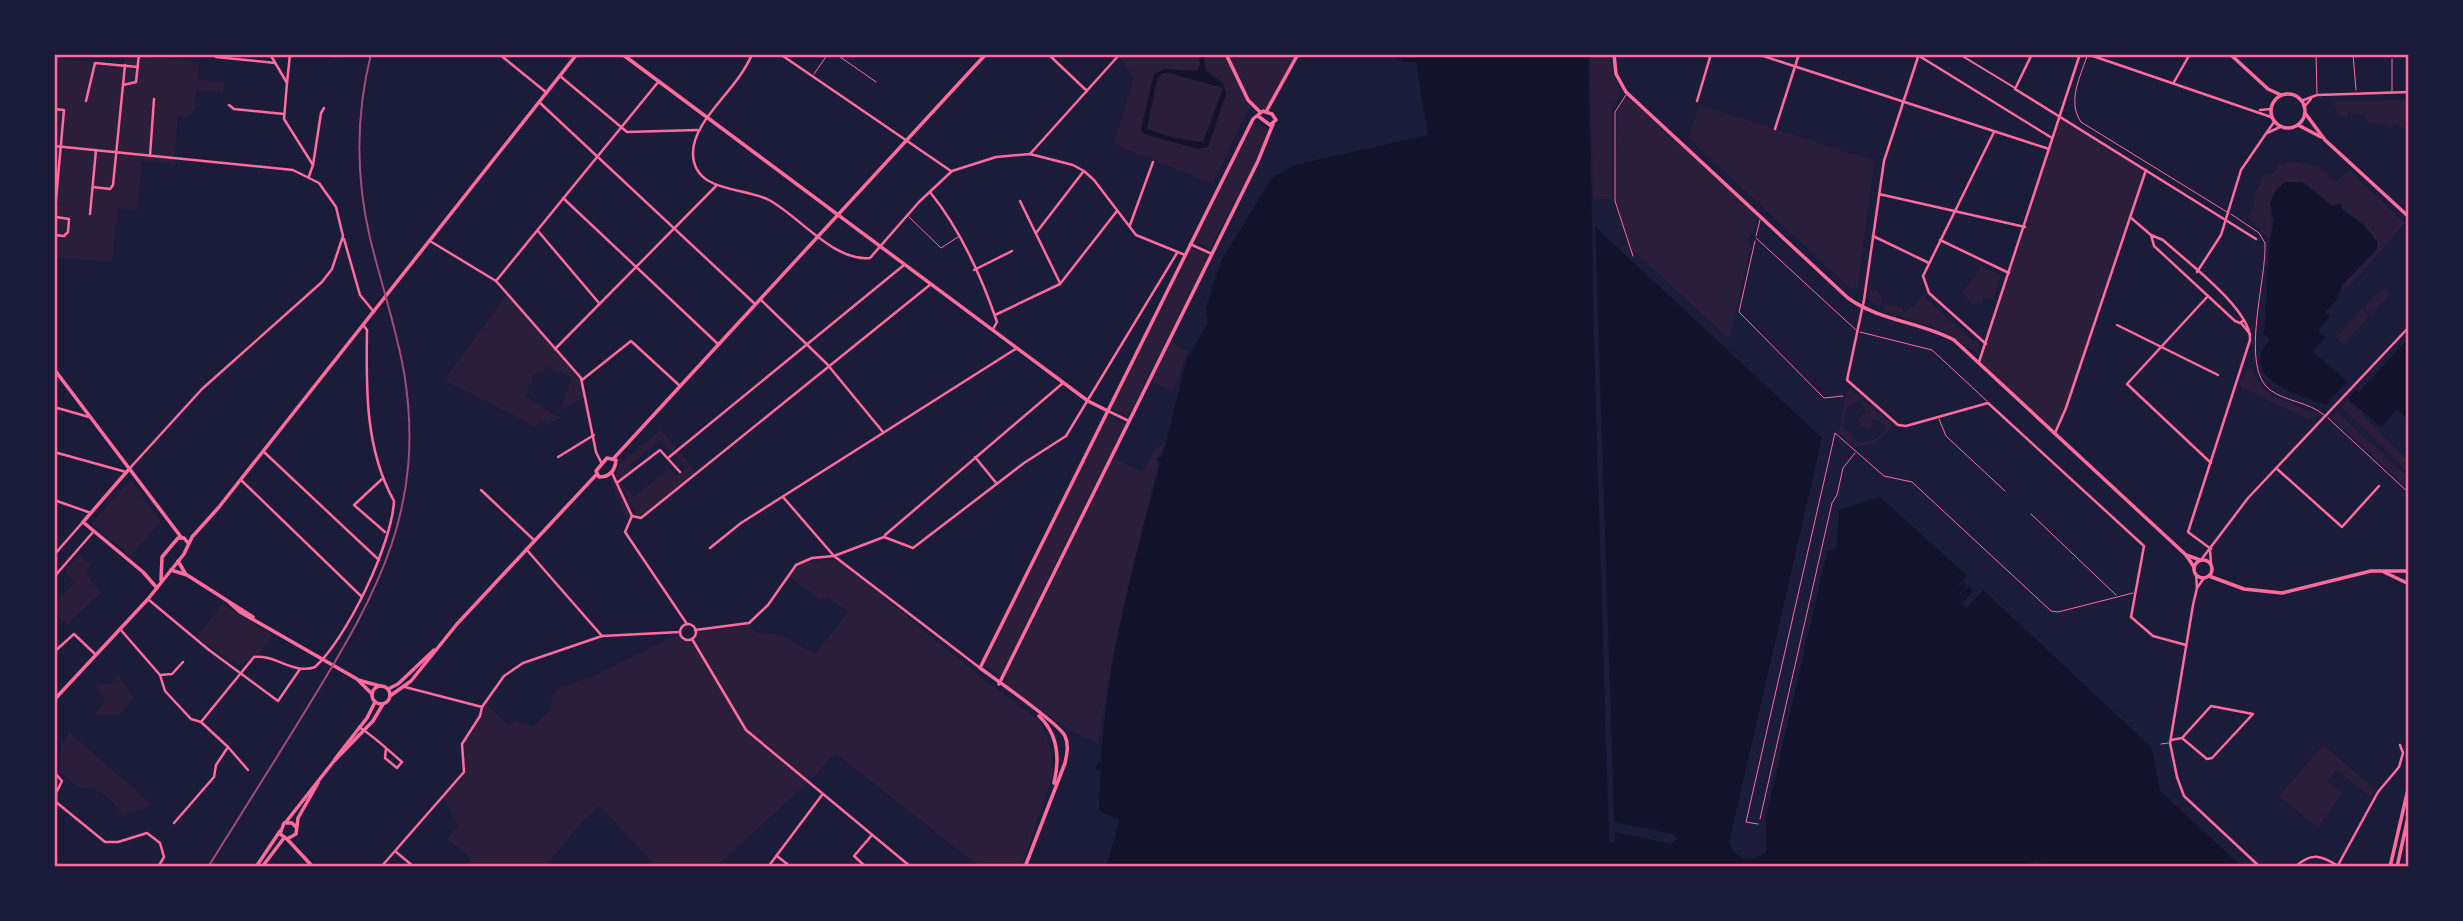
<svg xmlns="http://www.w3.org/2000/svg" width="2463" height="921" font-family="'Golos Text',sans-serif">
<style>
.green{fill:#2a1e3b;fill-rule:evenodd}
.water{fill:#12122b;fill-rule:evenodd}
.pier{fill:#1b1b3a}
.lines{fill:none;stroke-linecap:round;stroke-linejoin:round}
.service{stroke:#ff6b9d;stroke-width:1}
.pedestrian{stroke:#ff6b9d;stroke-width:2}
.minor{stroke:#ff6b9d;stroke-width:2.5}
.tertiary{stroke:#ff6b9d;stroke-width:3.5}
.secondary{stroke:#ff6b9d;stroke-width:3.5}
.rail{stroke:#a44b75;stroke-width:2}
.neatline{fill:none;stroke:#ff6b9d;stroke-width:2.5}
</style>
<rect width="100%" height="100%" fill="#1b1b3a"/>
<g class="green">
<path d="M54,54H60V59L124,65L125,54L199,62L198,80L224,82L223,92L197,90L195,108L188,118L178,117L174,163L142,161L137,210L118,208L112,262L54,257Z"/>
<path d="M1118,54H1296L1271,103L1265,109L1253,105L1247,111L1213,184L1114,144L1134,78Z"/>
<path d="M1590,54H1610L1612,71L1622,92L1612,107V199H1593Z"/>
<path d="M1626,92L1760,218L1747,240L1751,245L1729,339L1635,252L1633,256L1615,201L1617,112Z"/>
<path d="M2409,100V128L2399,127L2397,124L2390,128L2364,120L2365,116L2348,112L2347,117L2338,114L2334,102Z"/>
<path d="M1700,105L1874,161L1858,287L1851,289L1688,138Z"/>
<path d="M2060,116L2146,170L2066,408L2055,433L1979,362Z"/>
<path d="M1254,122L1271,131L1210,249L1195,239Z"/>
<path d="M2292,161L2319,167L2335,182L2349,170L2405,223L2350,286H2342L2377,249L2369,231L2338,203L2332,206L2306,183L2274,192C2267,208 2275,222 2270,239L2248,217L2255,202L2253,198L2264,175L2273,174L2279,162L2282,166Z"/>
<path d="M1191,248L1209,256L1128,417L1111,409Z"/>
<path d="M1981,266L2001,275L1993,300L1984,297L1983,302L1972,305L1962,291L1976,276Z"/>
<path d="M2383,287L2390,295L2371,315L2364,308Z"/>
<path d="M1870,288L1879,291L1882,301L1879,310L1869,299Z"/>
<path d="M507,294L583,383L586,397L560,411L572,378L545,365V371L534,375L525,396L560,418L548,424L540,421L536,427L444,380Z"/>
<path d="M1922,295L1973,341L1975,339L1978,342V353L1940,329L1882,310L1884,304L1902,307L1904,312L1913,307Z"/>
<path d="M2362,309L2369,317L2343,345L2336,337Z"/>
<path d="M1169,340L1188,351L1172,392L1149,379Z"/>
<path d="M2250,368L2260,385L2272,396L2320,415L2308,419L2242,388L2240,382Z"/>
<path d="M1850,389L1891,423V427L1876,443L1854,448L1839,431L1846,394ZM1860,399L1866,412L1858,419L1860,427H1870L1874,419L1886,425C1881,440 1870,445 1855,440L1843,426L1846,409Z"/>
<path d="M2347,400L2409,462V473L2341,407Z"/>
<path d="M2337,412L2409,478V489L2332,418Z"/>
<path d="M1108,415L1125,424L1000,677L984,664Z"/>
<path d="M661,430L697,473L638,518L621,484L634,497L669,469L676,476L686,468L661,440L629,466L632,470L618,482L632,516L628,523L610,479L616,473L620,458L623,461Z"/>
<path d="M1164,445L1161,455L1156,458L1158,465L1113,653L1098,744L1069,730L1006,685L1005,679L1114,457L1142,472L1156,447Z"/>
<path d="M130,480L161,521L131,556L91,524Z"/>
<path d="M79,554L91,565L85,572L101,593L67,624L56,614L54,616V605L75,582L65,572Z"/>
<path d="M832,559L842,563L982,678L1040,721L1051,748L1053,775L1021,867H988L971,860L835,753L812,779L716,867H656L600,806L580,824L545,867H464L471,858L447,839L458,825L443,797L464,772L462,744L486,703L508,726L516,720L533,727L551,709L552,696L558,688L591,677L680,633L683,639H690L695,630L749,623L756,633L779,634L815,654L848,612L827,597L821,600L787,575L803,563Z"/>
<path d="M222,604L272,635L261,652L240,666L197,637Z"/>
<path d="M118,675L134,698L119,714L94,715L105,702L96,683L111,684Z"/>
<path d="M69,732L152,805L123,817C113,798 98,787 77,787L59,770L61,746Z"/>
<path d="M2323,745L2376,790L2371,797L2336,770L2327,782L2342,793L2318,828L2279,796Z"/>
</g>
<g class="water">
<path d="M1199,54H1203L1206,71L1223,83L1226,94L1208,147L1198,149L1144,134L1141,128L1154,74L1165,69L1197,71L1200,65ZM1169,73L1223,88L1203,142L1174,138L1147,129L1157,79L1163,73Z"/>
<path d="M1388,54H1588L1592,224L1822,438L1729,842C1735,861 1754,864 1767,851L1766,817L1827,552L1837,548L1839,510L1880,497L1967,576L1956,589L1964,582L1967,585L1956,598L1969,586L1973,591L1962,603L1967,608L1983,590L2152,748L2160,791L2242,867H2044L2038,861L2018,867H1106L1120,820L1099,811L1101,765L1100,770L1095,769L1098,762L1101,763C1107,661 1133,563 1160,465L1157,459L1163,456L1186,361L1208,323L1206,308L1221,261L1272,178L1295,165L1428,135L1416,62H1404ZM1614,822L1673,834L1677,838L1671,844L1615,832Z"/>
<path d="M2285,182H2302L2332,206L2341,204L2342,210L2363,224L2377,242V249L2342,285L2336,301L2325,312L2330,317L2318,330L2325,337L2313,352L2347,381L2326,405C2299,395 2237,380 2270,339L2264,334L2270,239L2274,221L2270,204L2276,190Z"/>
<path d="M2405,342L2409,346L2406,370L2409,373V420L2397,410L2381,427L2348,399L2356,390L2359,392Z"/>
</g>
<path class="pier" d="M1595,222L1615,842H1609L1594,349L1592,223Z"/>
<g class="lines">
<g class="service">
<path d="M836,54L876,82"/>
<path d="M2316,54L2317,94"/>
<path d="M2353,54L2356,90"/>
<path d="M2087,56C2080,78 2067,101 2081,122L2227,212"/>
<path d="M2392,59V92"/>
<path d="M814,74L828,54"/>
<path d="M1626,95L1615,112V201L1633,256"/>
<path d="M2231,214L2259,233L2265,243C2267,278 2239,367 2270,390C2287,402 2309,402 2324,415"/>
<path d="M909,217L941,248L958,237"/>
<path d="M1756,236L1760,220"/>
<path d="M1756,238L1856,330"/>
<path d="M1755,241L1739,312L1824,398L1843,396"/>
<path d="M1860,332L1932,350L1987,401"/>
<path d="M2328,418L2409,493"/>
<path d="M1939,419L1946,436L2005,491"/>
<path d="M2031,514L2116,595"/>
<path d="M2161,744L2168,743"/>
<path d="M1760,819L1832,503L1837,495L1843,468L1855,453"/>
<path d="M1758,824L1746,822L1835,433L1884,476L1912,482L2051,611L2058,612L2133,593"/>
</g>
<path class="pedestrian" d="M1959,54L2015,88"/>
<g class="minor">
<path d="M270,54L287,83L284,119L313,165L309,176"/>
<path d="M333,54L336,56"/>
<path d="M499,54L547,93"/>
<path d="M752,54C738,90 692,120 693,154C694,193 744,187 769,200C799,216 834,262 870,258L919,202L952,171L996,157L1030,154L1073,165L1084,171L1094,180L1136,235L1185,255"/>
<path d="M780,54L951,171"/>
<path d="M1048,54L1087,91"/>
<path d="M1757,54L2049,149"/>
<path d="M1916,54L2052,138"/>
<path d="M1919,54L1884,161L1864,300L1847,380L1898,425L1906,426L1988,403L2144,546L2131,617L2153,636L2186,645"/>
<path d="M2032,54L2015,89L2256,239"/>
<path d="M2087,54L2271,117"/>
<path d="M216,57L275,63"/>
<path d="M560,76L627,132L697,130"/>
<path d="M2174,82L2190,54"/>
<path d="M287,83L290,54"/>
<path d="M123,85L125,65"/>
<path d="M86,101L95,63L138,67"/>
<path d="M1697,101L1711,54"/>
<path d="M2301,101L2317,95L2409,92"/>
<path d="M539,102L755,304"/>
<path d="M229,105L234,109L284,114"/>
<path d="M2304,107L2311,99"/>
<path d="M54,109L64,110L54,222"/>
<path d="M2260,110L2271,109"/>
<path d="M1775,129L1799,54"/>
<path d="M2267,133L2280,127"/>
<path d="M54,146L293,170L319,183L336,207L343,236L332,269L322,282L202,389L130,468"/>
<path d="M1030,154L1119,55"/>
<path d="M150,156L154,99"/>
<path d="M313,165L321,113L324,108"/>
<path d="M93,187L110,189L113,185L123,85L136,82L139,54"/>
<path d="M930,192C959,228 982,278 997,322L993,329"/>
<path d="M1879,194L2025,227"/>
<path d="M563,198L718,344"/>
<path d="M1020,201L1060,283"/>
<path d="M90,214L96,150"/>
<path d="M2130,217L2151,235"/>
<path d="M1130,225L1153,162"/>
<path d="M538,231L599,303"/>
<path d="M1036,233L1083,172"/>
<path d="M54,235L64,236L68,232L69,219L56,217"/>
<path d="M1873,236L1929,263"/>
<path d="M344,239L360,295L374,312"/>
<path d="M1940,240L2009,273"/>
<path d="M430,241L496,281L581,378L596,452L601,462"/>
<path d="M1190,244L1212,254"/>
<path d="M974,270L1012,251"/>
<path d="M2197,272L2221,235L2241,170L2274,122"/>
<path d="M496,281L659,81"/>
<path d="M2208,296L2127,384L2211,463"/>
<path d="M760,299L827,364L883,432"/>
<path d="M995,315L1060,284L1117,211"/>
<path d="M2241,323L2250,334"/>
<path d="M2117,325L2218,375"/>
<path d="M1986,344L1929,293L1923,276L1994,132"/>
<path d="M555,349L716,186"/>
<path d="M1979,362L2080,54"/>
<path d="M582,380L631,341L680,386"/>
<path d="M54,407L89,417"/>
<path d="M1108,411L1129,421"/>
<path d="M2055,433L2066,408L2146,170"/>
<path d="M54,452L126,472"/>
<path d="M264,452L379,560"/>
<path d="M558,457L594,435"/>
<path d="M975,457L997,484"/>
<path d="M668,458L904,265"/>
<path d="M2276,468L2342,527L2379,486"/>
<path d="M612,473L632,516"/>
<path d="M382,479L354,505L385,532"/>
<path d="M241,480L361,596"/>
<path d="M618,482L660,450L680,472"/>
<path d="M481,490L535,541"/>
<path d="M783,497L834,556L980,668"/>
<path d="M54,500L91,513"/>
<path d="M632,516L641,518L931,284"/>
<path d="M632,516L625,532L687,624"/>
<path d="M885,535L1063,383"/>
<path d="M710,548L741,523L1017,348"/>
<path d="M526,549L602,636"/>
<path d="M2211,549L2188,532L2250,340C2252,310 2186,261 2163,240L2151,235L2154,246L2235,321L2240,323L2244,320"/>
<path d="M2210,551L2211,563"/>
<path d="M54,555L82,523"/>
<path d="M2201,560L2248,498L2409,327"/>
<path d="M2196,574L2197,588"/>
<path d="M54,577L94,531"/>
<path d="M2204,578L2197,588L2193,605L2170,743L2177,777L2184,796L2260,867"/>
<path d="M149,600L209,650L278,701L300,669"/>
<circle cx="688" cy="632" r="8"/>
<path d="M120,629L160,675L165,691L191,719L201,722L228,747L216,765L214,777L174,823"/>
<path d="M695,630L749,623L768,605L796,565L812,558L834,556L884,537L913,548L1024,463L1066,436L1177,253"/>
<path d="M692,639L746,730L911,867"/>
<path d="M54,652L74,634L95,654"/>
<path d="M160,675L172,674L183,662"/>
<path d="M405,687L482,707L504,676L523,663L602,636L680,632"/>
<path d="M201,722L254,657C275,654 294,675 315,667C347,638 392,544 394,501C365,449 366,388 367,330L364,326"/>
<path d="M359,727C375,737 388,750 402,762L397,768L385,758L386,748"/>
<path d="M2171,740L2182,738L2207,759L2212,758L2253,714L2211,706L2182,738"/>
<path d="M228,747L248,770"/>
<path d="M54,772L62,781L56,793V802L105,842H118L147,833L160,843L164,857L158,867"/>
<path d="M395,851L414,867"/>
<path d="M777,856L791,867"/>
<path d="M381,867L464,772L462,744L480,716L482,707"/>
<path d="M768,867L822,795"/>
<path d="M866,867L854,856L872,835"/>
<path d="M2295,867C2311,852 2321,855 2338,866"/>
<path d="M2337,867L2378,792L2399,767L2403,753L2400,745"/>
</g>
<g class="tertiary">
<path d="M622,54L1088,401L1108,411"/>
<path d="M1226,54L1248,100L1260,112"/>
<path d="M1614,54L1616,74L1626,92L1848,298C1880,321 1920,322 1954,340L2186,555L2194,567"/>
<path d="M2230,54L2268,89L2281,95"/>
<circle cx="2288" cy="111" r="17"/>
<path d="M1267,110L1298,54"/>
<path d="M2305,113L2325,140L2409,217"/>
<path d="M2298,125L2321,137"/>
<path d="M54,369L181,537"/>
<path d="M130,468L83,522L143,572L157,588"/>
<path d="M2186,555L2200,560"/>
<circle cx="2203" cy="569" r="9"/>
<path d="M178,561L185,573"/>
<path d="M171,570L187,575L253,617"/>
<path d="M2384,572L2409,584"/>
<path d="M2209,576L2244,589L2282,593L2371,571H2409"/>
<path d="M230,603L240,612L357,679L372,694"/>
<path d="M358,680L380,686"/>
<path d="M999,684L1258,161L1273,124"/>
<path d="M1039,716C1058,734 1060,758 1054,783"/>
<path d="M287,839L313,867"/>
<path d="M1025,867L1065,763C1067,754 1069,745 1065,736C1060,724 995,679 980,668L1253,119L1263,111L1272,114L1276,120L1270,125L1258,116"/>
<path d="M2390,867L2409,785"/>
<path d="M2397,867L2409,813"/>
</g>
<g class="secondary">
<path d="M607,458L616,460C615,471 610,477 599,477L596,471Z"/>
<path d="M614,458L986,54"/>
<path d="M161,580L162,557L178,538H184L188,543"/>
<circle cx="381" cy="695" r="9"/>
<path d="M388,689L398,684L434,650"/>
<path d="M390,696L411,681L457,624L596,475"/>
<path d="M54,700L148,599L184,554L192,537L219,507L577,54"/>
<path d="M335,759L367,718L375,702"/>
<path d="M286,822L334,761L373,721L383,704"/>
<path d="M296,827L292,823H284L280,834L287,839L296,834L298,818L318,783"/>
<path d="M256,867L280,831"/>
<path d="M262,867L284,838"/>
</g>
<path class="rail" d="M208,867C243,811 278,756 312,700C379,590 426,506 404,372C396,327 381,283 370,238C356,178 356,114 371,54"/>
</g>
<rect width="2463" height="921" fill="none" stroke="#1b1b3a" stroke-width="112"/>
<rect x="56" y="56" width="2351" height="809" class="neatline"/>
</svg>
